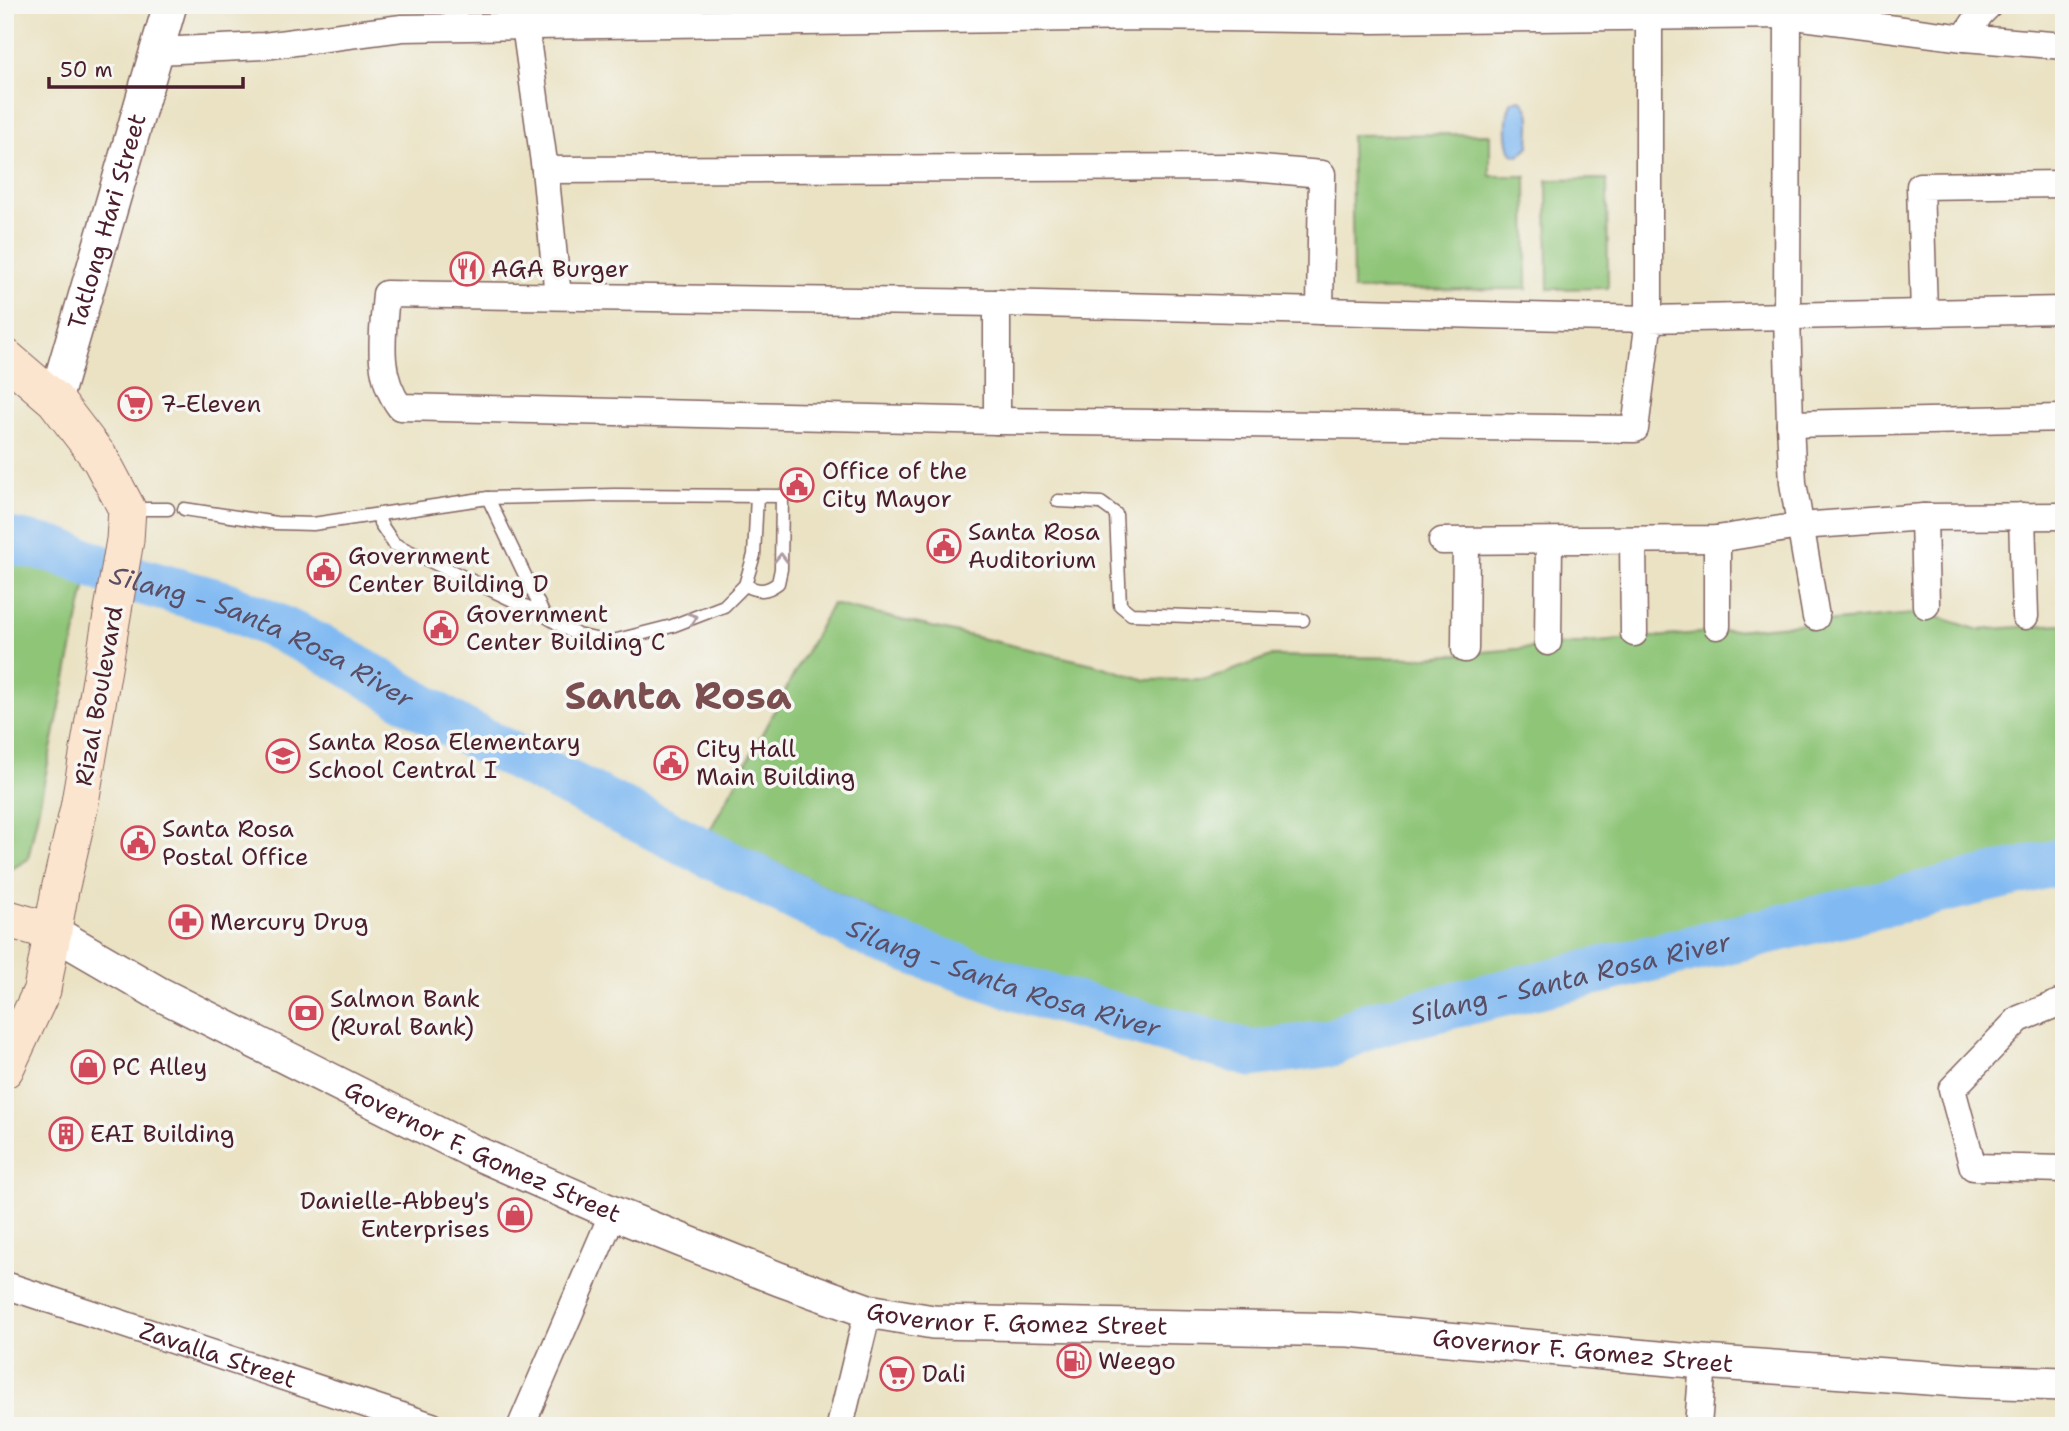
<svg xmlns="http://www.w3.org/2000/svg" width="2069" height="1431" font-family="'Shantell Sans',sans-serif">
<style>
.green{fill:#8ec577;stroke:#6c7251;stroke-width:2}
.water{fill:#81baf2;stroke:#666c8e;stroke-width:2}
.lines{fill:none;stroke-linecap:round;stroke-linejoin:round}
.river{stroke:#81baf2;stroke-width:47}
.service-casing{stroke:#826360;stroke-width:15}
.minor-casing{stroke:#826360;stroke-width:29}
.tertiary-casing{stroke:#826360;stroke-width:36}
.secondary-casing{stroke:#826360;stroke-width:39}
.service{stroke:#fff;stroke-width:12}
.minor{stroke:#fff;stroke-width:26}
.tertiary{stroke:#fff;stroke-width:33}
.secondary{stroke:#fce5cf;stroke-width:37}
.oneway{stroke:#ae9aa0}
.labels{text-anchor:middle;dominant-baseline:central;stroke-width:7;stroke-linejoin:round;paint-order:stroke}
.street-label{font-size:24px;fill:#4a1f2b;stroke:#f6f6f2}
.poi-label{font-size:24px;fill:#4a1f2b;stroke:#f6f6f2;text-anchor:start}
.water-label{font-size:26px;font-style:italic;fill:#5a4e67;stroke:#f6f6f2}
.town-label{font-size:38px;font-weight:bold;fill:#7b4f50;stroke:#f6f6f2}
</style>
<rect width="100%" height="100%" fill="#f6f6f2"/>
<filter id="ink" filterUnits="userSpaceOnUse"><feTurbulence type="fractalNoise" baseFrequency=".0143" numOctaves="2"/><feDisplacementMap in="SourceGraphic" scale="14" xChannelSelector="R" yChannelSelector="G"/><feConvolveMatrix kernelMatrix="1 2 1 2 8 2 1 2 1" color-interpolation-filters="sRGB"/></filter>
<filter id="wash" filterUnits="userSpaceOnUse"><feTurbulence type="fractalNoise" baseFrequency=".00686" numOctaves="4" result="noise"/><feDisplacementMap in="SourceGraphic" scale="28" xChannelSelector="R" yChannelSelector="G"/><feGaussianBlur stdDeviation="1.57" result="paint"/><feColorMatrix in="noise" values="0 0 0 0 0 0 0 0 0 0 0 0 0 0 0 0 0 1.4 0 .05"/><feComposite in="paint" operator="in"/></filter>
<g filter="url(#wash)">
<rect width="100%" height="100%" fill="#eae2c3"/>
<g class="green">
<path d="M1490,134V176H1526L1527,289L1353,290L1351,135Z"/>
<path d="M1607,179L1608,288L1548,289L1547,180Z"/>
<path d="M5,562L87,578L28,859L5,873Z"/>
<path d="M832,604L1093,664L1146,680L1210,679L1271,656L1416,658L1925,613L1979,630L2060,624L2064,626V848L1754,927L1433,998L1378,1003L1323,1024L1254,1038L1108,997L1003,975L710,830Z"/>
</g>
<path class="water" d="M1520,99C1535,110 1529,129 1529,146L1519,156L1512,154C1505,142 1505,113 1512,101Z"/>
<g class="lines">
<path class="river" id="s1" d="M5,540L56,550L124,577L224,604L281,629L335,655L461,730L878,939L1033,993L1252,1054L1332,1043L1369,1025L2064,861"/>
</g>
</g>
<g filter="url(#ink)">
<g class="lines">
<defs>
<g id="service">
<path d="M488,498L544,615L577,635L609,642L672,626L724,606L745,585L754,555L757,496"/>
<path d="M1058,501L1101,503L1116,514L1120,605L1131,614L1303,620"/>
<path d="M131,509H168"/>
<path d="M184,509L276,523L313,524L488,498L614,495L782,496L781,569L778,583C766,592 759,592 745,585"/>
<path d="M379,514L380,523L394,544L544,615"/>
</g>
<g id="minor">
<path d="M1788,15L1787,315L1790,424L1793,483L1816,617"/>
<path d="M1649,17V319L1635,429L997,421L400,407C375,374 383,334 386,294L997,303L1649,319L2064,310"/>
<path d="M525,25L545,170L558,296"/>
<path d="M1964,38L1980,14L1989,5"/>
<path d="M157,51L264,46L402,28L1143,17L1373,20L1788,15L1964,38L2064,46"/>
<path d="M545,170L1239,167L1322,174L1320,311"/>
<path d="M997,303V421"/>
<path d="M1924,312L1920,186L2064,184"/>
<path d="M1790,424L2064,418"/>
<path d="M2022,516L2025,616"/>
<path d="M1924,517L1926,605"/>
<path d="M1633,540L1634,633"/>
<path d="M1442,541L1717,539L1800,526L1924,517L2064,516"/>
<path d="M1717,626V539"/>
<path d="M1548,642L1549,541"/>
<path d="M1465,649L1466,541"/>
<path d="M2064,1001L2019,1019L1952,1089L1973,1167L2064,1169"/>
<path id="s2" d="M5,1285L432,1426"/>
<path d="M521,1426L613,1213"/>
<path d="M840,1426L868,1311"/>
<path d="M1698,1426L1703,1362"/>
</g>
<g id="tertiary">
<path id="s3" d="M55,400L170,5"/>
<path id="s4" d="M53,932L158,993L472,1151L613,1213L779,1279L868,1311L933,1322L1349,1330L1703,1362L1971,1381L2064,1384"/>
</g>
<g id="secondary">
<path d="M5,357L55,400L101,460L127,509L125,540L79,808L60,890L42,990L5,1069"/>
<path d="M5,918L53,932"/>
</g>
</defs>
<use href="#service" class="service-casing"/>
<use href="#minor" class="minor-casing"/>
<use href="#tertiary" class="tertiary-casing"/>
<use href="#secondary" class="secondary-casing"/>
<use href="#service" class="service"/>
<use href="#minor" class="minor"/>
<use href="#tertiary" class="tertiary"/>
<use href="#secondary" class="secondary"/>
</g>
<defs><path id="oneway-chevron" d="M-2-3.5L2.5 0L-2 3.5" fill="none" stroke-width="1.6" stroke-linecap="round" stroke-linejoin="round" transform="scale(1.75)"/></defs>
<g class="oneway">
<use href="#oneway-chevron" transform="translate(781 558) rotate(-89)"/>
<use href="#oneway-chevron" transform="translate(693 618) rotate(-19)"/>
</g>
</g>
<defs>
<symbol id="restaurant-ring" viewBox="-11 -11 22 22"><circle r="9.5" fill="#f6f6f2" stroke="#d1495b" stroke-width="1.5"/><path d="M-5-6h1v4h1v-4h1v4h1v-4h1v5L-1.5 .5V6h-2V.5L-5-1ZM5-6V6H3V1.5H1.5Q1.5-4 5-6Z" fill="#d1495b"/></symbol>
<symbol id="supermarket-ring" viewBox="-11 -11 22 22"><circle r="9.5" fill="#f6f6f2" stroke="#d1495b" stroke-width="1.5"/><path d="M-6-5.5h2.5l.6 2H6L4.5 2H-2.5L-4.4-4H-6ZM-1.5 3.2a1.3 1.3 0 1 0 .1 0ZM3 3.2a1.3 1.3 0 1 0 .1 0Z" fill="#d1495b"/></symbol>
<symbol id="civic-ring" viewBox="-11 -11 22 22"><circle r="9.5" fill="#f6f6f2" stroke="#d1495b" stroke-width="1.5"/><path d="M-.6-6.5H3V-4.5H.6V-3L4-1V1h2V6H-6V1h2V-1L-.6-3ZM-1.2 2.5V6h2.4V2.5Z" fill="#d1495b"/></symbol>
<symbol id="school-ring" viewBox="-11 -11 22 22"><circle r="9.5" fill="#f6f6f2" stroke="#d1495b" stroke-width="1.5"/><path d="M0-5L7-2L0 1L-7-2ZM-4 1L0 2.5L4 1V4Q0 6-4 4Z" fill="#d1495b"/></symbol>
<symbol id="pharmacy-ring" viewBox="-11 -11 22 22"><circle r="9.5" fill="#f6f6f2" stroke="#d1495b" stroke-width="1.5"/><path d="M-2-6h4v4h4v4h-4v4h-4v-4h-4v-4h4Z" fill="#d1495b"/></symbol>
<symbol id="bank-ring" viewBox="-11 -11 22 22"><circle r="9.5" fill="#f6f6f2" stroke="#d1495b" stroke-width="1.5"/><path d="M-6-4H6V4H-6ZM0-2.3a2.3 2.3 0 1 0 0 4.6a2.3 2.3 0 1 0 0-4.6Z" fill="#d1495b"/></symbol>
<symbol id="shop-ring" viewBox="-11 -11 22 22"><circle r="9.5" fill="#f6f6f2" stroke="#d1495b" stroke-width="1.5"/><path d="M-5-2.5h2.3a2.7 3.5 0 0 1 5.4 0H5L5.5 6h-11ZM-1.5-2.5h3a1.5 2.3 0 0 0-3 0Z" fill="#d1495b"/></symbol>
<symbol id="building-ring" viewBox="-11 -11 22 22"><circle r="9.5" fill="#f6f6f2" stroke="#d1495b" stroke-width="1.5"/><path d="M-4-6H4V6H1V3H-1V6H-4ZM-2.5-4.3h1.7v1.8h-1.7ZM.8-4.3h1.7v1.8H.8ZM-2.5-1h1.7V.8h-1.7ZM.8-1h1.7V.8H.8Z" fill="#d1495b"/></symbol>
<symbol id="fuel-ring" viewBox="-11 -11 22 22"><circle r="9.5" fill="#f6f6f2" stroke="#d1495b" stroke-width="1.5"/><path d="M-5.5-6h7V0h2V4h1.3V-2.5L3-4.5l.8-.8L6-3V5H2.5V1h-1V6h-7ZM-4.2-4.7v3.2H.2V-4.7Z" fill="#d1495b"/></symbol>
</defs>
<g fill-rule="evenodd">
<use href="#restaurant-ring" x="448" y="250" width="38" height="38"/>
<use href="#supermarket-ring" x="116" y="385" width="38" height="38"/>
<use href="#civic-ring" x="778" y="466" width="38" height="38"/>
<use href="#civic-ring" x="925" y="527" width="38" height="38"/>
<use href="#civic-ring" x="305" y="551" width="38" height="38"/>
<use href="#civic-ring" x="422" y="609" width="38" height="38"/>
<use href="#school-ring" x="264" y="737" width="38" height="38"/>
<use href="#civic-ring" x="652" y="744" width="38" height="38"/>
<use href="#civic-ring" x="119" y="824" width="38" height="38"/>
<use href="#pharmacy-ring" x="167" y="903" width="38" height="38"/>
<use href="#bank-ring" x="287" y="994" width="38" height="38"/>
<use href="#shop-ring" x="69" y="1048" width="38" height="38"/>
<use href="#building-ring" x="47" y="1115" width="38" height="38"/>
<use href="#shop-ring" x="496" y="1196" width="38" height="38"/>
<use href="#fuel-ring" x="1055" y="1342" width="38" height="38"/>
<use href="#supermarket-ring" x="878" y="1355" width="38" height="38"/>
</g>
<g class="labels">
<g class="street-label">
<text stroke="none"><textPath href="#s3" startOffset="186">Tatlong Hari Street</textPath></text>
<text transform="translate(99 696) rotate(-80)">Rizal Boulevard</text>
<text stroke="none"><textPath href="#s4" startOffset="483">Governor F. Gomez Street</textPath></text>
<text stroke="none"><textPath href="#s4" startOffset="1050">Governor F. Gomez Street</textPath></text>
<text stroke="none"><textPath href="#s4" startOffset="1617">Governor F. Gomez Street</textPath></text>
<text stroke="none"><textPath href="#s2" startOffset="224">Zavalla Street</textPath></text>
</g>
<g class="poi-label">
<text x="491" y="269">AGA Burger</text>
<text x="160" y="404">7-Eleven</text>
<text x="822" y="471">Office of the<tspan x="822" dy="28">City Mayor</tspan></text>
<text x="968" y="532">Santa Rosa<tspan x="968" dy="28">Auditorium</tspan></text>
<text x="348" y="556">Government<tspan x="348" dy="28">Center Building D</tspan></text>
<text x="466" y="614">Government<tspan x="466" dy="28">Center Building C</tspan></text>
<text x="308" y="742">Santa Rosa Elementary<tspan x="308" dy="28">School Central I</tspan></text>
<text x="696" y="749">City Hall<tspan x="696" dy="28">Main Building</tspan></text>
<text x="162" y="829">Santa Rosa<tspan x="162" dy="28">Postal Office</tspan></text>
<text x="210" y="922">Mercury Drug</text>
<text x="330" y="999">Salmon Bank<tspan x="330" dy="28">(Rural Bank)</tspan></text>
<text x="112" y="1067">PC Alley</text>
<text x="90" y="1134">EAI Building</text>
<text x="490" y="1201" text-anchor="end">Danielle-Abbey's<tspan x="490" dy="28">Enterprises</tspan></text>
<text x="1098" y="1361">Weego</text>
<text x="922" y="1374">Dali</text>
</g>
<g class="water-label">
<text stroke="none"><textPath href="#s1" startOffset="276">Silang - Santa Rosa River</textPath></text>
<text stroke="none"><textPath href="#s1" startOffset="1096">Silang - Santa Rosa River</textPath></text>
<text stroke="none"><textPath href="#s1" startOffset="1684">Silang - Santa Rosa River</textPath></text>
</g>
<g class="town-label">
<text x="678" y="695">Santa Rosa</text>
</g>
</g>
<rect width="2069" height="1431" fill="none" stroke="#f6f6f2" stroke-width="28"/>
<path d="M49 77v10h194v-10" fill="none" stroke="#4a1f2b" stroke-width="3.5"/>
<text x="60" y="77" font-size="21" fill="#4a1f2b" stroke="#f6f6f2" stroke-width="5" paint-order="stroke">50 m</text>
</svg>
